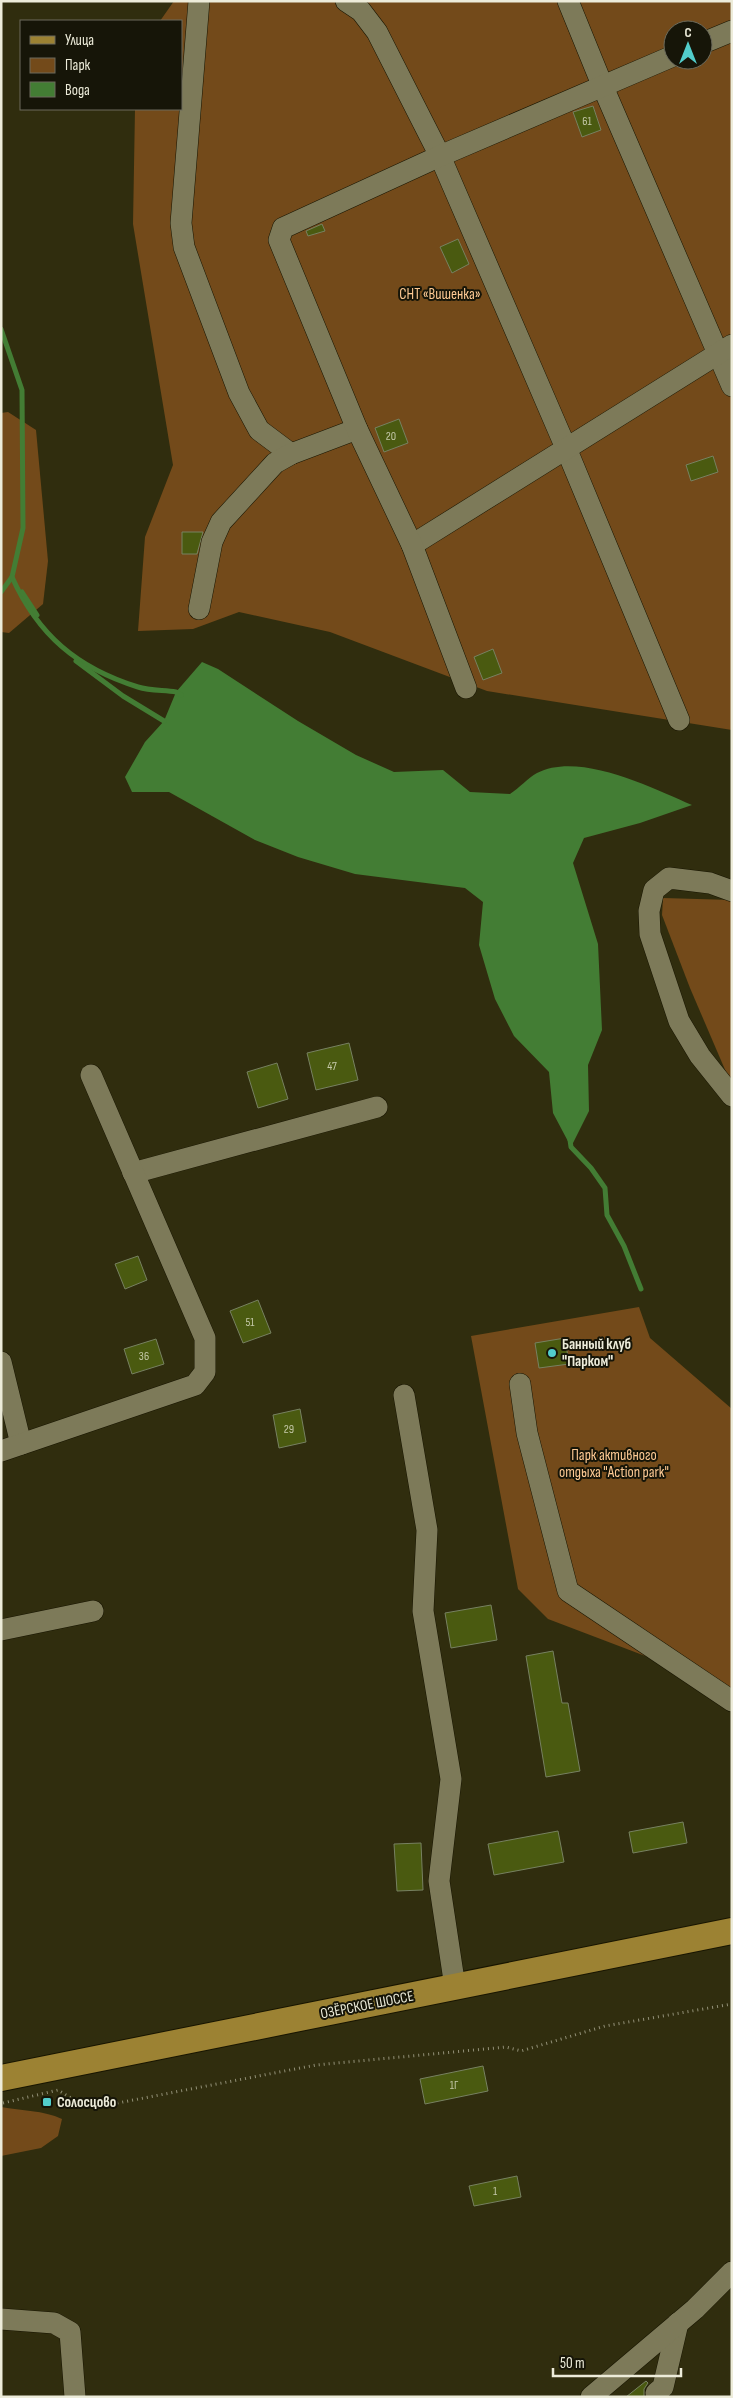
<svg xmlns="http://www.w3.org/2000/svg" width="733" height="2398" font-family="'Sofia Sans Condensed',sans-serif">
<style>
.green{fill:#734a1a;fill-rule:evenodd}
.water{fill:#437d34}
.lines{fill:none;stroke-linecap:round;stroke-linejoin:round}
.stream{stroke:#437d34;stroke-width:5}
.building{fill:#4a5a10;stroke:#778161}
.minor-casing{stroke:#181500;stroke-width:22}
.major-casing{stroke:#181500;stroke-width:28}
.path{stroke:#929077;stroke-width:3;stroke-dasharray:1 4;stroke-linecap:butt}
.minor{stroke:#7d7a59;stroke-width:21}
.major{stroke:#9c8233;stroke-width:26}
.poi-dot{fill:#52cdcb;stroke:#161508;stroke-width:2}
.labels{text-anchor:middle;dominant-baseline:central;stroke-width:4;stroke-linejoin:round;paint-order:stroke}
.number-label{font-size:12px;fill:#c4c8a8}
.park-label{font-size:15px;fill:#feca94;stroke:#161508}
.poi-label{font-size:15px;font-weight:bold;fill:#edecda;stroke:#161508;text-anchor:start}
.street-label{font-size:15px;fill:#edecda;stroke:#161508}
</style>
<rect width="100%" height="100%" fill="#302d0e"/>
<g class="green">
<path d="M174,1H732V730L487,691L330,632L239,612L193,629L138,631L145,537L173,465L133,224L135,109H181V21H160ZM673,30H703V60H673Z"/>
<path d="M8,412L36,430L48,561L43,604L9,633L1,632V413Z"/>
<path d="M663,898L732,900V1086L690,988L662,915Z"/>
<path d="M639,1307L650,1338L732,1409V1689L548,1619L518,1589L471,1336Z"/>
<path d="M1,2107C22,2111 43,2110 62,2119L58,2136L41,2148L1,2156Z"/>
</g>
<path class="water" d="M202,662L218,669L298,721L356,755L394,772L443,770L470,792L510,794C519,788 528,778 537,773C579,751 653,788 692,805L640,823L584,838L573,863L598,944L602,1030L588,1065L589,1111L571,1147L553,1113L549,1072L514,1036L495,999L479,945L483,902L465,888L355,874L298,857L255,840L169,792H132L125,777L145,742L164,721L176,692Z"/>
<g class="lines">
<g class="stream">
<path d="M1,329L22,390L23,528L12,577L1,592"/>
<path d="M12,577C38,635 77,668 138,687C150,691 164,690 176,692L181,695"/>
<path d="M22,592L37,615"/>
<path d="M76,661L123,696L164,721"/>
<path d="M570,1140L571,1147L591,1168L605,1188L607,1215L624,1246L641,1289"/>
</g>
</g>
<g class="building">
<path d="M593,106L601,130L582,137L573,112Z"/>
<path d="M322,224L325,231L308,236L306,231Z"/>
<path d="M458,239L469,264L452,273L440,247Z"/>
<path d="M399,419L408,443L384,452L375,428Z"/>
<path d="M713,456L718,472L691,481L686,465Z"/>
<path d="M182,532H203L197,554H182Z"/>
<path d="M493,649L502,673L483,680L474,657Z"/>
<path d="M349,1043L358,1080L316,1090L307,1053Z"/>
<path d="M277,1063L288,1099L258,1108L247,1072Z"/>
<path d="M138,1256L147,1280L125,1289L115,1264Z"/>
<path d="M258,1300L271,1333L243,1343L230,1311Z"/>
<path d="M565,1338L569,1364L539,1368L535,1343Z"/>
<path d="M156,1339L164,1364L132,1374L124,1349Z"/>
<path d="M300,1409L306,1442L279,1448L273,1415Z"/>
<path d="M491,1605L497,1640L451,1648L445,1613Z"/>
<path d="M553,1651L562,1703H568L580,1771L546,1777L526,1656Z"/>
<path d="M683,1822L687,1843L633,1853L629,1832Z"/>
<path d="M558,1831L564,1862L494,1875L488,1844Z"/>
<path d="M421,1843L423,1890L397,1891L394,1844Z"/>
<path d="M483,2066L488,2091L425,2104L420,2079Z"/>
<path d="M517,2176L521,2197L474,2206L469,2186Z"/>
<path d="M646,2381L648,2383L644,2389V2397H626Z"/>
</g>
<g class="lines">
<defs>
<g id="minor">
<path d="M199,1L181,223L184,247L239,393L259,430L291,454"/>
<path d="M346,1L361,11L377,32L440,156L566,448L679,720"/>
<path d="M568,1L603,87L732,386"/>
<path d="M703,43L732,31"/>
<path d="M412,545L732,345"/>
<path d="M199,609L212,542L221,522L275,463L291,454L357,429"/>
<path d="M466,688L412,545L357,429L279,240L283,228L440,156L673,56"/>
<path d="M732,891L710,883L669,878L654,890L649,911L650,934L679,1021L700,1056L732,1096"/>
<path d="M133,1173L377,1107"/>
<path d="M1,1362L21,1444"/>
<path d="M520,1384L527,1433L568,1591L732,1701"/>
<path d="M404,1395L427,1530L423,1611L451,1779L439,1881L455,1987"/>
<path d="M1,1451L195,1385L205,1372V1338L91,1075"/>
<path d="M1,1630L93,1611"/>
<path d="M1,2319L54,2323L70,2332L75,2397"/>
<path d="M656,2393L663,2387L678,2323"/>
<path d="M591,2397L695,2309L732,2272"/>
</g>
<path id="major" d="M1,2078L732,1931"/>
</defs>
<use href="#minor" class="minor-casing"/>
<use href="#major" class="major-casing"/>
<path class="path" d="M3,2103L58,2090L79,2103L102,2106L316,2065L506,2047L521,2051L605,2026L732,2004"/>
<use href="#minor" class="minor"/>
<use href="#major" class="major"/>
</g>
<g class="poi-dot">
<circle cx="552" cy="1353" r="5"/>
<rect x="42" y="2097" width="10" height="10" rx="2.5"/>
</g>
<g class="labels">
<g class="number-label">
<text x="587" y="121">61</text>
<text x="391" y="436">20</text>
<text x="332" y="1066">47</text>
<text x="250" y="1322">51</text>
<text x="144" y="1356">36</text>
<text x="289" y="1429">29</text>
<text x="454" y="2085">1Г</text>
<text x="495" y="2191">1</text>
</g>
<g class="park-label">
<text x="440" y="294">СНТ «Вишенка»</text>
<text x="614" y="1455">Парк активного<tspan x="614" dy="17">отдыха "Action park"</tspan></text>
</g>
<g class="poi-label">
<text x="562" y="1344">Банный клуб<tspan x="562" dy="17">"Парком"</tspan></text>
<text x="57" y="2102">Солосцово</text>
</g>
<g class="street-label">
<text transform="translate(367 2005) rotate(-11)">ОЗЁРСКОЕ ШОССЕ</text>
</g>
</g>
<rect width="733" height="2398" fill="none" stroke="#edecda" stroke-width="5"/>
<rect x="20" y="20" width="162" height="90" fill="#161508" stroke="#6c6b5c"/>
<rect x="30" y="36" width="25" height="8" fill="#9c8233" stroke="#6c6b5c"/>
<text x="65" y="45" font-size="15" fill="#edecda">Улица</text>
<rect x="30" y="58" width="25" height="15" fill="#734a1a" stroke="#6c6b5c"/>
<text x="65" y="70" font-size="15" fill="#edecda">Парк</text>
<rect x="30" y="82" width="25" height="15" fill="#437d34" stroke="#6c6b5c"/>
<text x="65" y="95" font-size="15" fill="#edecda">Вода</text>
<g transform="translate(688 45)"><circle r="24" fill="#161508" stroke="#6c6b5c"/>
<path d="M0-4L9 19L0 12L-9 19Z" fill="#52cdcb"/>
<text y="-8" font-size="14" font-weight="bold" text-anchor="middle" fill="#edecda">С</text>
</g>
<path d="M553 2368v8h128v-8" fill="none" stroke="#edecda" stroke-width="2.5"/>
<text x="560" y="2368" font-size="15" fill="#edecda" stroke="#161508" stroke-width="4" paint-order="stroke">50 m</text>
</svg>
